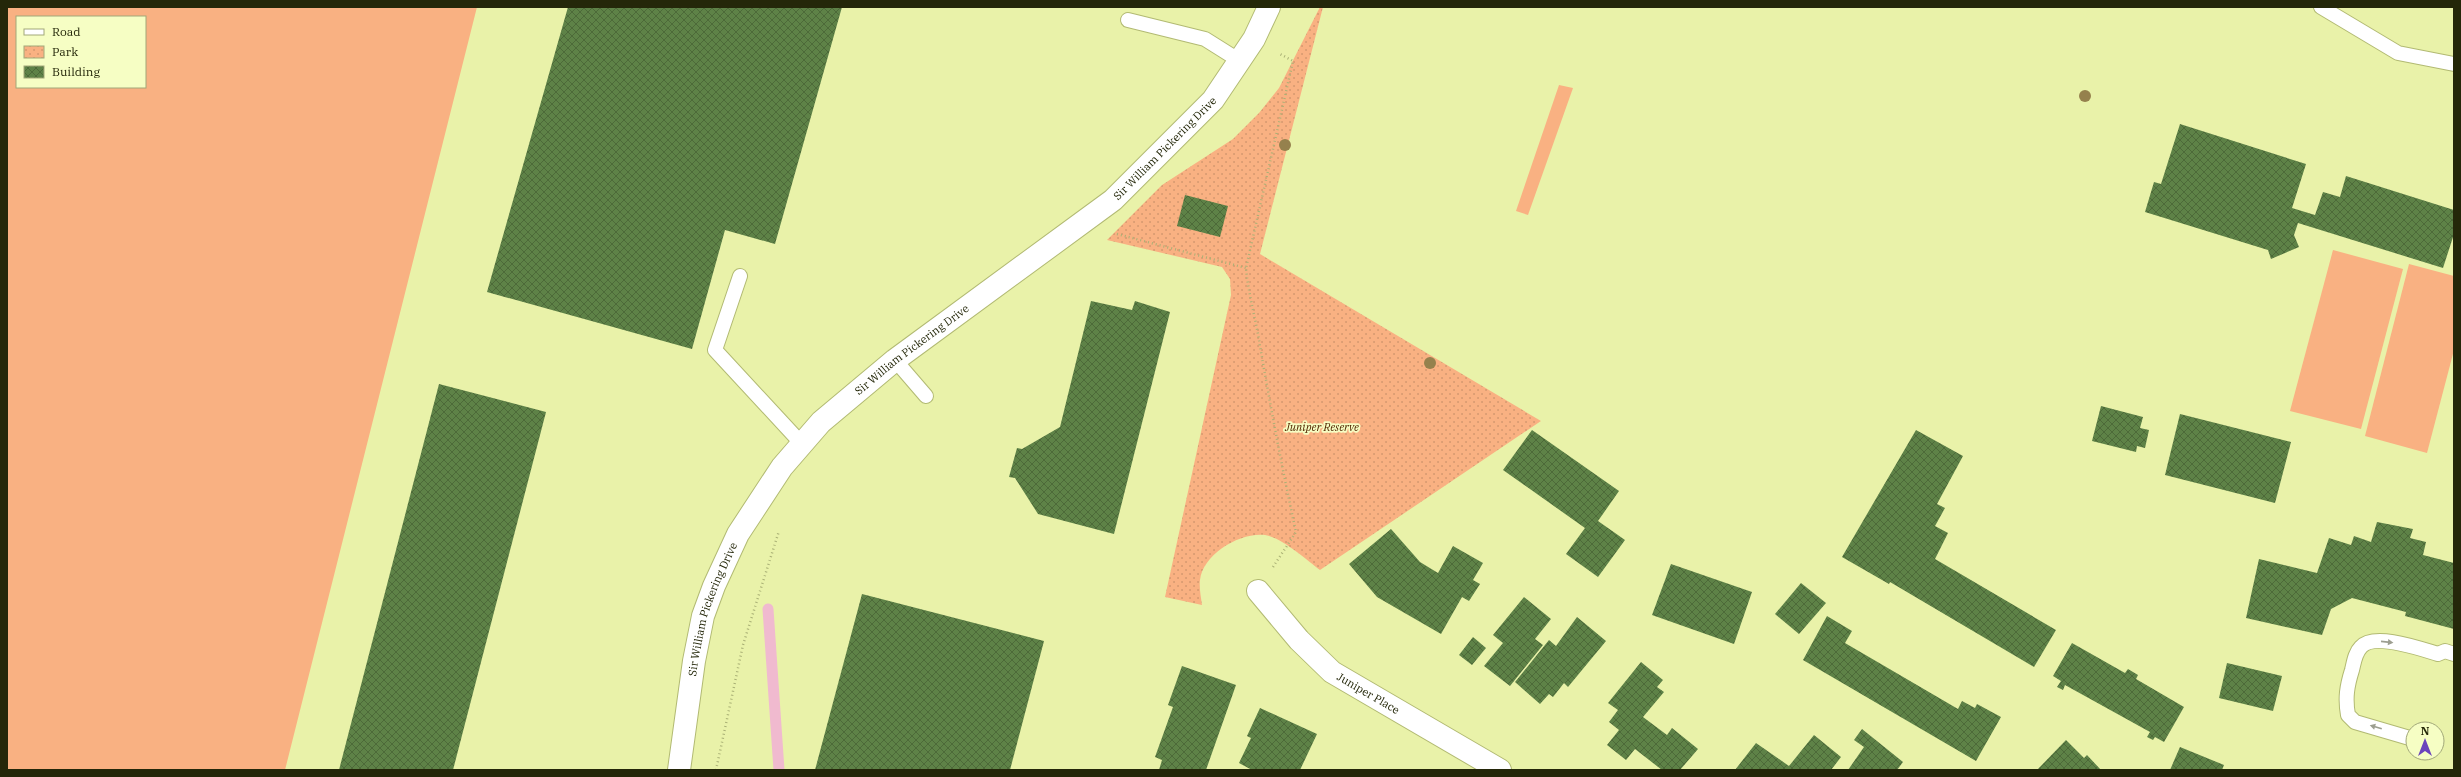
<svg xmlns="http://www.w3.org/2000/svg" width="2461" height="777" font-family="'IBM Plex Serif',serif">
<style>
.grass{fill:#f9b182;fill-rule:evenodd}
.park{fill:url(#park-dots)}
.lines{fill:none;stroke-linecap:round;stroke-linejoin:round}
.stream{stroke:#f0bacf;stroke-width:11}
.building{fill:url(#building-cross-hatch)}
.service-casing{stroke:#b2ba73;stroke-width:16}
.minor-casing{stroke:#b2ba73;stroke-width:24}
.path{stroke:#aab176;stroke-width:2.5;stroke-dasharray:1 3;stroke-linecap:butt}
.service{stroke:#fff;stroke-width:14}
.minor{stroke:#fff;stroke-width:22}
.tree{fill:#95814d}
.oneway{fill:#9c9e90}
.labels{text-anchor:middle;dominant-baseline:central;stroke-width:3.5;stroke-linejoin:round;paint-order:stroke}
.street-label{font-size:11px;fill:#242709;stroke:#f6fec4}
.park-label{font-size:11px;font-style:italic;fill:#512501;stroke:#f6fec4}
</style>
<defs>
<pattern id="park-dots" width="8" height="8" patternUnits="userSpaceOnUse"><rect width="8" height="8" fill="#f9b182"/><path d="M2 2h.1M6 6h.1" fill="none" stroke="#d5986f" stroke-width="1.8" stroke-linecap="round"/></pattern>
<pattern id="building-cross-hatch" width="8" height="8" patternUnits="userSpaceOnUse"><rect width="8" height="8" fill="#5e8247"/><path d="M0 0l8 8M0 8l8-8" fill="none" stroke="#4d6a39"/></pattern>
</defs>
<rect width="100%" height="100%" fill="#e9f2a9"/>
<g class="grass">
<path d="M7,7H477L285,770H7ZM17,17H145V87H17Z"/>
<path d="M1559,85L1573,88L1528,215L1516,211Z"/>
<path d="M2333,250L2403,269L2361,429L2290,411Z"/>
<path d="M2409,264L2454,276V350L2427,453L2365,436Z"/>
</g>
<path class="park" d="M1320,7H1323L1260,254L1541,421L1320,570C1307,560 1281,537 1265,535C1240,532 1203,554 1200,580C1199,588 1201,597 1202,605L1165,597L1231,295L1230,279L1222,267L1107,240L1162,185L1233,139L1259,113L1279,88Z"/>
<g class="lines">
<path class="stream" d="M768,609L779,770"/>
</g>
<g class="building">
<path d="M568,7H842L775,244L725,230L692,349L487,292Z"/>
<path d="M2180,124L2306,164L2292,208L2315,215L2323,192L2340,197L2346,176L2454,210V234L2443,268L2298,223L2294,235L2299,247L2271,259L2268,250L2145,212L2154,182L2161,184Z"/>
<path d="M1185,195L1228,206L1220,237L1177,226Z"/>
<path d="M1091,301L1132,310L1135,301L1170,312L1114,534L1038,514L1015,478L1009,477L1017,448L1022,449L1060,427Z"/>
<path d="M439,384L546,412L453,770H339Z"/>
<path d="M2101,406L2143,417L2140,428L2149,430L2145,448L2137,446L2136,452L2092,441Z"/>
<path d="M2180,414L2291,442L2275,503L2165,475Z"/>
<path d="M1532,430L1619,491L1598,521L1625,540L1598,577L1566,554L1585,528L1503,470Z"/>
<path d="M1916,430L1963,456L1937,504L1945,508L1935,526L1948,533L1935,559L2056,630L2034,667L1890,582L1889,584L1842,557Z"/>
<path d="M2377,522L2413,529L2410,538L2426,542L2423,555L2454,563V629L2405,616L2406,612L2352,598L2331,609L2322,635L2246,618L2259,559L2317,573L2329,538L2351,545L2354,536L2371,542Z"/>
<path d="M1391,529L1420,562L1438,573L1453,546L1483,563L1473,580L1480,584L1469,601L1462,597L1441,634L1377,597L1349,564Z"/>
<path d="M1671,564L1752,592L1734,644L1652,615Z"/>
<path d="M1801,583L1826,603L1799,634L1775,614Z"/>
<path d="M862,594L1044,641L1010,770H815Z"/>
<path d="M1524,597L1551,619L1535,639L1543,645L1510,686L1484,666L1503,643L1493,635Z"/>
<path d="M1827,616L1852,631L1845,643L1958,709L1962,701L1975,708L1977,704L2001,717L1976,761L1803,660Z"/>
<path d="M1577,617L1606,641L1568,687L1564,683L1553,697L1549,694L1540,704L1515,682L1549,640L1556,646Z"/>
<path d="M1473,637L1486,648L1472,665L1459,655Z"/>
<path d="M2072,643L2125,673L2128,669L2138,675L2136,679L2184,707L2164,742L2155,737L2153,740L2147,737L2150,732L2065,685L2063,690L2057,687L2061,681L2053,676Z"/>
<path d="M1641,662L1663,680L1657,687L1664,692L1643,717L1667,735L1672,728L1698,749L1680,770H1662L1635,749L1626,760L1607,745L1619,730L1609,722L1618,710L1608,703Z"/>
<path d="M2227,663L2282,676L2273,711L2219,698Z"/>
<path d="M1182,666L1236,685L1206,770H1159L1162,760L1155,757L1173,707L1168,705Z"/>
<path d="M1260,708L1317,734L1300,770H1252L1239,763L1251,738L1247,736Z"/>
<path d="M1862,729L1903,762L1897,770H1848L1864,747L1854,740Z"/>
<path d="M1814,735L1841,757L1831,770H1735L1756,743L1789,766Z"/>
<path d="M2066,740L2084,758L2087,755L2101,770H2037Z"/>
<path d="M2180,747L2224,765L2222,770H2170Z"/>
</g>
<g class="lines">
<defs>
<g id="service">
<path d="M2321,7L2398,53L2454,64"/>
<path d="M1128,20L1205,39L1240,61"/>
<path d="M740,276L715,350L802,444"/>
<path d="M895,360L926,396"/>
<path d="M2413,739L2355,722L2348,715C2345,698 2347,686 2352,670C2354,662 2355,653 2361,647C2374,632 2421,649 2438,654L2445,651L2454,654"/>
</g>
<g id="minor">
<path id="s1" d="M1258,591L1299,640L1332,672L1500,770"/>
<path id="s2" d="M679,770L694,661L703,616L714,586L738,534L782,467L821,422L895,360L1113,200L1213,100L1254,39L1269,7"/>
</g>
</defs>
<use href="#service" class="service-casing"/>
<use href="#minor" class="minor-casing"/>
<g class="path">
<path d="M1117,234L1246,268"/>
<path d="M1273,567L1296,532C1282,468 1270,404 1259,340C1255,316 1248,292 1246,268L1293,61L1280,54"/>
<path d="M716,770L743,645L779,531"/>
</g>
<use href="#service" class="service"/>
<use href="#minor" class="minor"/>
</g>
<g class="tree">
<circle cx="2085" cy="96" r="6"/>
<circle cx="1285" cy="145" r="6"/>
<circle cx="1430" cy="363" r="6"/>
</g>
<defs><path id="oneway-solid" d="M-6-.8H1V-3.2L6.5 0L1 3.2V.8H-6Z"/></defs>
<g class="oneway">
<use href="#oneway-solid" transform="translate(2387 642) rotate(6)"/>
<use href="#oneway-solid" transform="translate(2376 727) rotate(-164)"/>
</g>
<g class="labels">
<g class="street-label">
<text stroke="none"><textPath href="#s2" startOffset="825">Sir William Pickering Drive</textPath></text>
<text stroke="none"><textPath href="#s2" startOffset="501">Sir William Pickering Drive</textPath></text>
<text stroke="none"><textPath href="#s2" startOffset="165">Sir William Pickering Drive</textPath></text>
<text stroke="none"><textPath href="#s1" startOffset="152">Juniper Place</textPath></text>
</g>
<g class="park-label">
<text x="1322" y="427">Juniper Reserve</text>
</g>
</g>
<rect width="2461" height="777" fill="none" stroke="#242709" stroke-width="16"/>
<rect x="16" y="16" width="130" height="72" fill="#f6fec4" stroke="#a2a879"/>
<rect x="24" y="29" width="20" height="6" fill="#ffffff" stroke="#a2a879"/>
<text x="52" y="36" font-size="12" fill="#242709">Road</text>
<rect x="24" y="46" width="20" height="12" fill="url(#park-dots)" stroke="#a2a879"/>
<text x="52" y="56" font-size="12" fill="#242709">Park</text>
<rect x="24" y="66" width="20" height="12" fill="url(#building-cross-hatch)" stroke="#a2a879"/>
<text x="52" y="76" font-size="12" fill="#242709">Building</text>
<g transform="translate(2425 741)"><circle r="19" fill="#f6fec4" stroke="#a2a879"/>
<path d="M0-3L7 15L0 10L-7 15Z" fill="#6b44bc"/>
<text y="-6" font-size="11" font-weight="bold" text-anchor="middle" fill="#242709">N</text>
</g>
</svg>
